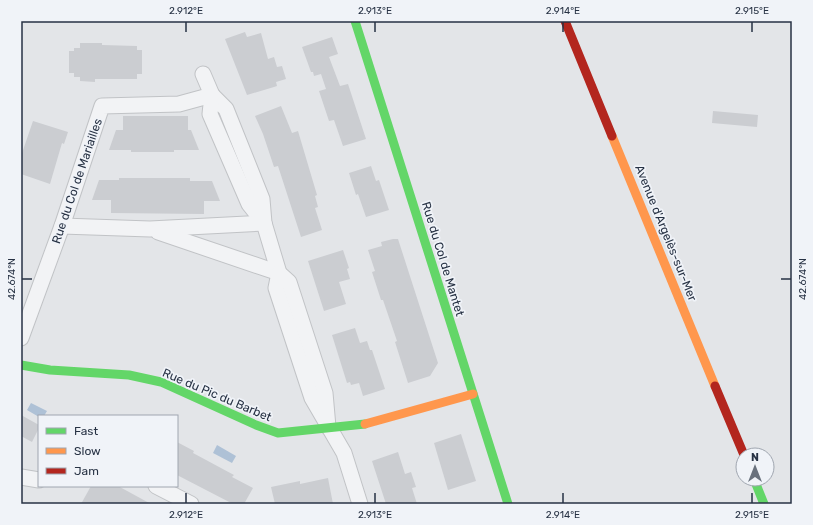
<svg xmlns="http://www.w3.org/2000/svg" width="813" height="525" font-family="Rubik,sans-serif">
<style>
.water{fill:#aec1d6}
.building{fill:#cbcdd1}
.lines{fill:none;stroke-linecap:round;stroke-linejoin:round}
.street-casing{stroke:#c1c3c6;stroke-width:17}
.street{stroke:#f2f3f5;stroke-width:15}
.fast{stroke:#63d668;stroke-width:9}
.slow{stroke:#ff974d;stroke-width:9}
.jam{stroke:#b3261e;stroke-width:9}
.ticks{fill:none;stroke:#273244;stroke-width:1.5}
.labels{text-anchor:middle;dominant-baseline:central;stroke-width:3.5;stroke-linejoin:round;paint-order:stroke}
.street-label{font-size:12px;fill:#273244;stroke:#f0f3f8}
.neatline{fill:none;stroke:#273244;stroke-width:1.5}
.ticks-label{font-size:10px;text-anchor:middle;fill:#273244}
</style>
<rect width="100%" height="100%" fill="#e3e5e8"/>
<g class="water">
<path d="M31,403L47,411L44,416H39V417L27,410Z"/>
<path d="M217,445L236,456L232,463L213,453Z"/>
</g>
<g class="building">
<path d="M245,32L247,37L261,33L268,59L274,57L277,67L282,66L286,79L276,82L277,86L274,87L247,95L225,39Z"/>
<path d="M332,37L338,54L329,57L340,86L348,84L366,139L343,146L334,120L329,121L319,91L326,89L321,74L314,76L313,72H311L302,47Z"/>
<path d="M80,43H102V45L137,46V50H142V74H137V79H95V82L80,81V77H74V73H69V51H74V48H80Z"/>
<path d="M281,106L292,133L298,131L317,195L315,196L318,207L315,208L322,230L301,237L278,166L274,167L263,134L255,116Z"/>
<path d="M713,111L758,115L757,127L712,123Z"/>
<path d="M123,116H188V130H191L199,150H174V152H131V150H109L116,130H123Z"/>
<path d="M33,121L68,132L64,144L62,143L50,184L21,174V156Z"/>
<path d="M371,166L376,181L379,180L389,210L366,217L358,194L356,195L349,173Z"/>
<path d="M119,178H190V181H212L220,201H204V214L111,213V200H92L99,180H119Z"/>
<path d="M393,239H398L438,363L430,376L408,383L395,342L397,341L383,300H381L372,272L375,271L368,250L382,246L381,242Z"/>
<path d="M343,250L349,268L347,269L350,279L339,282L346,304L324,311L308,261Z"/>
<path d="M355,328L360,343L367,341L370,350H372L385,389L363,396L359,383L351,385L350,382L347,383L332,335Z"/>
<path d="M21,415L39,425V428L32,442L21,436Z"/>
<path d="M461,434L476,481L448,490L434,443Z"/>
<path d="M177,442L194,451L193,453L234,475L232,477L253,488L244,504H233L177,475Z"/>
<path d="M398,452L405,474L411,472L416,487L412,488L417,504H386L372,461Z"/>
<path d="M328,478L333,504H275L271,487L300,481V484Z"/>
<path d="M91,486H118L151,504H81Z"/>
</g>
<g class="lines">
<defs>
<g id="street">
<path d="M203,74L212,95L226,109L262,199L264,223L279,273L289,282L325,393L328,427"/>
<path d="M212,95L210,114L249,204L264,223"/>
<path d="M62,226L150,229L264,223"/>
<path d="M158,232L279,273"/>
<path d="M279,273L276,288L312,398L344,453L360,504"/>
<path d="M21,338L62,226L102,106L179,104L212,95"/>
<path d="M21,477L39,480"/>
<path d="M156,486L191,504"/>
</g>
</defs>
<use href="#street" class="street-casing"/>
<use href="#street" class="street"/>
<g class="fast">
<path d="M355,21L508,504"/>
<path d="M21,365L50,370L129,375L161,382L256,425L278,433L365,424"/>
<path d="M754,479L764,504"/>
</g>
<g class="slow">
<path d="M612,136L715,386"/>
<path d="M365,424L473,394"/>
</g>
<g class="jam">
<path d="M565,21L612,136"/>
<path d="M715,386L744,455"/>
</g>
</g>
<path class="ticks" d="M186,22V32M375,22V32M563,22V32M752,22V32M22,279H32M781,279H791M186,493V503M375,493V503M563,493V503M752,493V503"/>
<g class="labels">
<g class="street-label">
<text transform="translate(77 181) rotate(-71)">Rue du Col de Mariailles</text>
<text transform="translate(666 233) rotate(68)">Avenue d'Argelès-sur-Mer</text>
<text transform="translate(443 259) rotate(73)">Rue du Col de Mantet</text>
<text transform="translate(217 395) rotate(23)">Rue du Pic du Barbet</text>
</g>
</g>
<rect width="813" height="525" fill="none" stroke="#f0f3f8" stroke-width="44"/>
<rect x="38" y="415" width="140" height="72" fill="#f0f3f8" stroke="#a0a6b0"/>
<rect x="46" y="428" width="20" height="6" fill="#63d668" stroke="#a0a6b0"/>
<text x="74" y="435" font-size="12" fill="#273244">Fast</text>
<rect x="46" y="448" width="20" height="6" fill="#ff974d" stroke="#a0a6b0"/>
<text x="74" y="455" font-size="12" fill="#273244">Slow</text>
<rect x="46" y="468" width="20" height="6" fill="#b3261e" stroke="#a0a6b0"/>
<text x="74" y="475" font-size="12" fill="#273244">Jam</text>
<g transform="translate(755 467)"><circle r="19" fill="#f0f3f8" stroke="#a0a6b0"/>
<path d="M0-3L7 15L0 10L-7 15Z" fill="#69717d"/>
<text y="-6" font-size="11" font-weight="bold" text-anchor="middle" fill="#273244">N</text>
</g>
<rect x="22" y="22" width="769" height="481" class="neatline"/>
<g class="ticks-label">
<text x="186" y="14">2.912°E</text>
<text x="375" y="14">2.913°E</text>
<text x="563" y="14">2.914°E</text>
<text x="752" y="14">2.915°E</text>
<text transform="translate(11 279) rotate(-90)" y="4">42.674°N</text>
<text transform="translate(802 279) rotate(-90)" y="4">42.674°N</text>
<text x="186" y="518">2.912°E</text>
<text x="375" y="518">2.913°E</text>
<text x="563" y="518">2.914°E</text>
<text x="752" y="518">2.915°E</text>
</g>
</svg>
